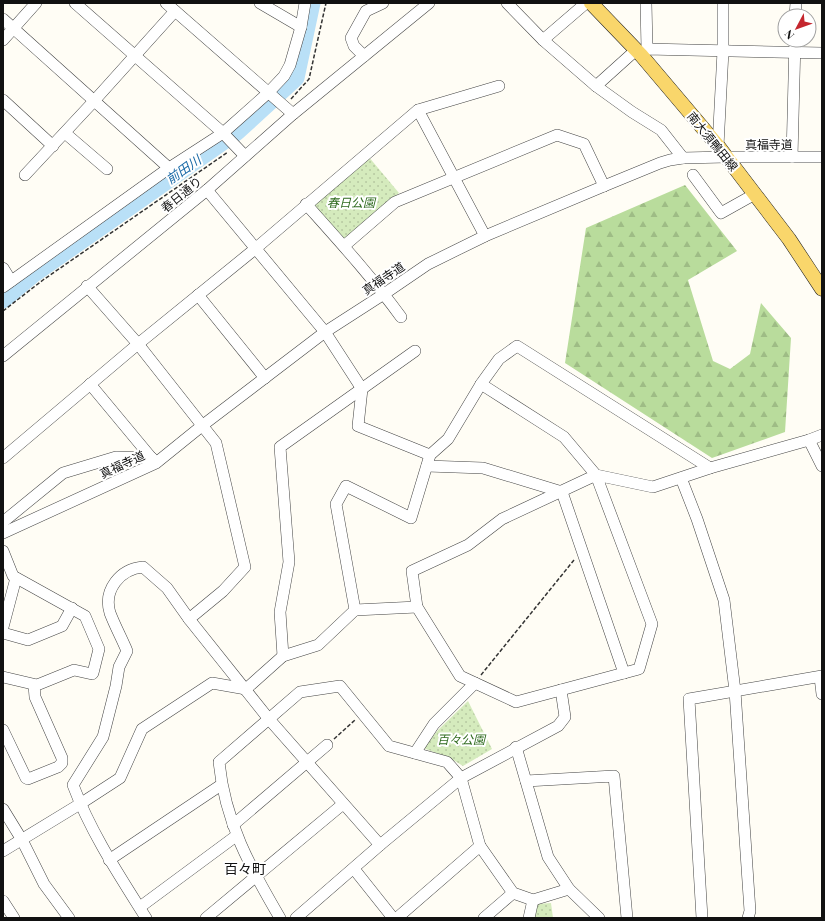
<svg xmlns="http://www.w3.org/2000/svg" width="825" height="921" font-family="'Playfair Display','Noto Sans JP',serif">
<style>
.forest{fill:url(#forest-firs)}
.park{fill:url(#park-dots)}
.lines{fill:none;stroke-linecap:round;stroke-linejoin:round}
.river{stroke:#b9e0f7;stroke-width:17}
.minor-casing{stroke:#444;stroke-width:12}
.major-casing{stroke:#222;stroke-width:15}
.path{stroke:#333;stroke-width:1.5;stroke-dasharray:4 2;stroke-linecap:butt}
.minor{stroke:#fff;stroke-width:11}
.major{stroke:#f9d66b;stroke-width:14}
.labels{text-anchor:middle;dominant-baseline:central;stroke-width:4;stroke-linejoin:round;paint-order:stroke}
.street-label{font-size:12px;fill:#111;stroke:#fff}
.park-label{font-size:12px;font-style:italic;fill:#2f6b1f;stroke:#fff}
.water-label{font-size:13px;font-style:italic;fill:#1768a6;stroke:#fff}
.quarter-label{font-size:14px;fill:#111;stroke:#fff}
</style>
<defs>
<pattern id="forest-firs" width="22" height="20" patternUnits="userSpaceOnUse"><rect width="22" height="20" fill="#b9dc9c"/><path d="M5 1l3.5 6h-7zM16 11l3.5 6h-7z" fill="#9ebc85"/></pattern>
<pattern id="park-dots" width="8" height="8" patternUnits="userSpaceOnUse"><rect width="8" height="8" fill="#d5ebbd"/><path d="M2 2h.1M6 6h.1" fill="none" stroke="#b6c8a1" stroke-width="1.8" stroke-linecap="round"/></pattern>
</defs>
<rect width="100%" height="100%" fill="#fffdf5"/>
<path class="forest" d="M685,185L737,251L688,280L713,361L730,369L750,354L761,303L791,338L785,432L712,458L565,363L586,228Z"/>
<g class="park">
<path d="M368,156L399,193L345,240L312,204Z"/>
<path d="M468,701L492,749L463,766L450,758L423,748L438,730Z"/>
<path d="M551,903L553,918H534L537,904Z"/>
</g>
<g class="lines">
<path class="river" d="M3,300L34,274L237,132L296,78L312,3"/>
<defs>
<g id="minor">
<path d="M75,3L223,133L245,156"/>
<path d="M166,3L293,114"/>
<path d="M260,3L301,27"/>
<path d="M507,3L543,40L596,86L632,112L661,130L683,158"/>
<path d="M646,3L647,49"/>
<path d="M795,16L796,3"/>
<path d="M3,19L169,168"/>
<path d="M3,40L36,3"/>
<path d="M543,40L586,3"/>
<path d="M641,55L647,49L822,53"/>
<path d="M364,56L354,46L351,38L366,11L383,3"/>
<path d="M596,86L636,50"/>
<path d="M3,100L53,146"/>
<path d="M418,110L485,236"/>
<path d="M65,133L107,169"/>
<path d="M718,146L723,51V3"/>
<path d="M792,157L795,40"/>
<path d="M25,175L94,101L175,11"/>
<path d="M693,175L721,213L755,194"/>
<path d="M207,190L325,332L362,389L358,426L430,455L448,439L481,384L499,359L517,346L710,468"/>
<path d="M306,204C339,241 372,277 401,317"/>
<path d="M344,246L395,202L557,135L584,144L604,186"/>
<path d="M3,268L11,281"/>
<path d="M87,286L138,344L216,443L245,567L223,591L189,619L268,718L380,845"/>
<path d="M3,287L169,168L223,133L268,93L284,76L290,65L301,27L305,3"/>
<path d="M198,295L265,378"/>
<path d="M3,356L207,190L293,114L429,3"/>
<path d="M90,384L154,461"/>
<path d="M481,384L564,437L596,475L652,624L639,669L516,702L460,676L417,607L412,571L468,545L502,519L596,475L653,487L710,468L809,440L822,435"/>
<path d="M809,440L822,466"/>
<path d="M3,458L138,344L255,249L418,110L499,86"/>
<path d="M427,466L483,468L562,492L624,673"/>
<path d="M681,478L697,519L724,600L735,691L750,911L748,918"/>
<path d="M3,522L63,473L116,457L152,458"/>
<path d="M3,533L156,463L203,425L325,332L384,294L428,264L485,236L604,186L660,163L670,160L683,158L725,157H822"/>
<path d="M3,551L13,576L85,616L99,649L93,673L92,674L74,670L37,685L3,677"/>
<path d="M355,610L417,607"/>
<path d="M3,627L16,578"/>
<path d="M3,633L28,640L62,626L72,608"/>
<path d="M283,656L280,612L289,562L280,447L415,351"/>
<path d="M820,677L822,694"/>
<path d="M246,689L283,656L318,645L355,610L336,504L346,486L411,518L430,455"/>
<path d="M3,730L26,778L28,779L58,767L62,763V758L35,697L34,685"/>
<path d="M516,747L548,857L569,889L599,918"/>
<path d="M415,753L434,724L475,683"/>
<path d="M526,781L614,776L627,918"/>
<path d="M3,809L22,840L44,884L69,918"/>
<path d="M233,825L327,745"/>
<path d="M3,851L80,804L120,778L142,729L212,683L246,689"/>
<path d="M109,860L221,785"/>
<path d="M354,869L393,918"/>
<path d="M3,901L14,918"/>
<path d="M140,907L236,836"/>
<path d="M146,918C119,875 91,833 73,785L103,737L116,686L119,667L127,651C122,639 115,626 110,613C103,590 120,569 143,567L167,588L189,619"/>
<path d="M206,918L343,804"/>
<path d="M280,918C250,867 225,822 219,762L300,692L340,686L389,746L447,762L461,778L480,846L513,893L533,900L569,889"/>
<path d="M296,918L380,845L461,778L558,726L565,717L561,690"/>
<path d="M397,918L480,846"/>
<path d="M484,918L513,893"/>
<path d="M529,918L533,900"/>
<path d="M702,918L689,699L822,676"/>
</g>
<path id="major" d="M591,3L641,55L718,146L789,239L822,289"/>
</defs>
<use href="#minor" class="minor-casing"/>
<use href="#major" class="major-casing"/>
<g class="path">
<path d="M291,99L309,79L326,3"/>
<path d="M3,311L43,280L228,152"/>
<path d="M481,675L574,560"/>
<path d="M334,739L355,720"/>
</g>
<use href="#minor" class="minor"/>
<use href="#major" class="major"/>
</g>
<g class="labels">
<g class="street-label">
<text transform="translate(713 141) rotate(51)">南大須鴨田線</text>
<text x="769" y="144">真福寺道</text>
<text transform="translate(181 194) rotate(-39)">春日通り</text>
<text transform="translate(383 278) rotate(-34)">真福寺道</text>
<text transform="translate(122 464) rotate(-25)">真福寺道</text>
</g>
<g class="park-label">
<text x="351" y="202">春日公園</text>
<text x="461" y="739">百々公園</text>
</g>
<g class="water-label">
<text transform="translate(183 169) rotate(-35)">前田川</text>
</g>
<g class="quarter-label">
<text x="245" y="868">百々町</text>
</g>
</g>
<rect width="825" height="921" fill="none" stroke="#111111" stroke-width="8"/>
<g transform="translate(797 28) rotate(229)"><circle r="19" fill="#ffffff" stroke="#a0a0a0"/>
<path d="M0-3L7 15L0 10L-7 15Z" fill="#c4262e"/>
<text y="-6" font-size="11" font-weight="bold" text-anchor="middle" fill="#111111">N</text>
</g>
</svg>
